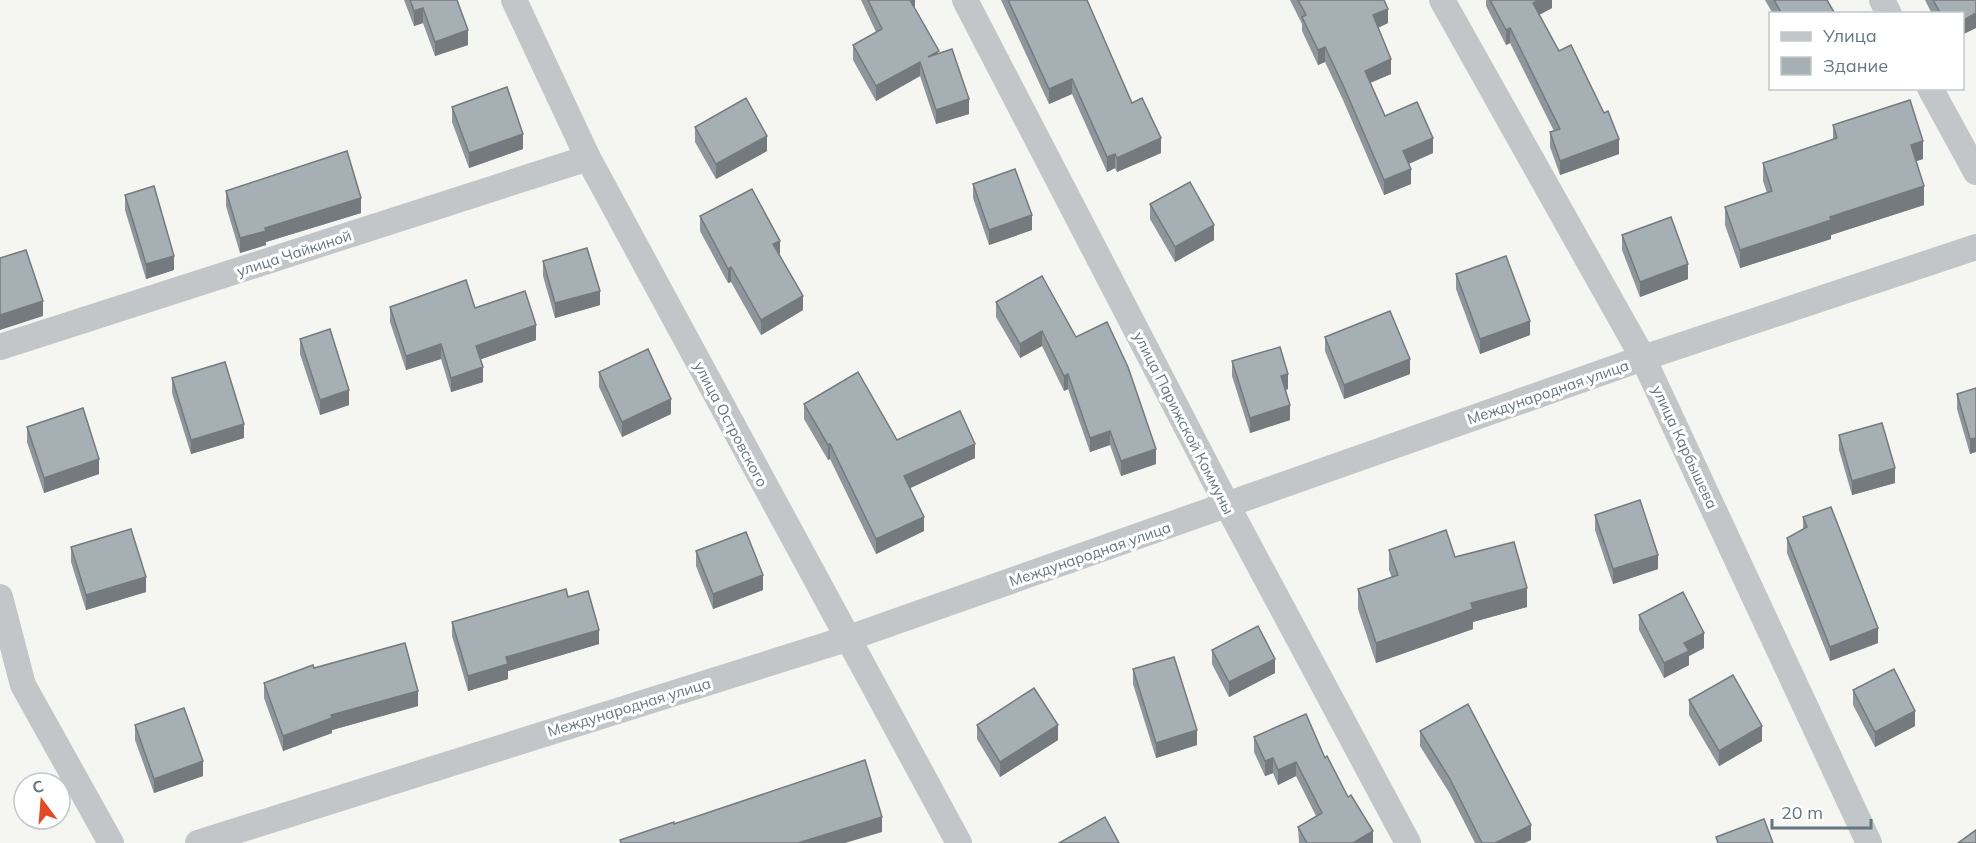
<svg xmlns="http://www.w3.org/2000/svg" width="1976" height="843" font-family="Mulish,sans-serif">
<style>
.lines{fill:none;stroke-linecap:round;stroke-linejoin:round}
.minor{stroke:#c2c6c9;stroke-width:26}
.wall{fill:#8f969b}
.shaded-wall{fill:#747a7e}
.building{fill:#a6afb4;stroke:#747a7e;stroke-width:1.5}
.labels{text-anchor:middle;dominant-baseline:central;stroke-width:6;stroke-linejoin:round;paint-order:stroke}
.street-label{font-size:15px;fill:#647682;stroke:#fff}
</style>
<rect width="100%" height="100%" fill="#f5f5f1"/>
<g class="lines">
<g class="minor">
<path d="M514,0L588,158L959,843"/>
<path d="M965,0L1227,505L1408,843"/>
<path d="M1442,0L1643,358L1869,843"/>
<path d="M1882,0L1889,14"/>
<path d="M1930,88L1976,172"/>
<path d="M0,347L588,158"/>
<path d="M0,597L23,685L111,843"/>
<path d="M198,843L846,639L1643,358L1976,247"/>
</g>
</g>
<g class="wall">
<path d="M404,0H457L468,45L435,56L423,23L414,26Z"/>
<path d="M861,0H915V6L914,7L969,114L936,124L920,76L876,101L853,60V45L876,32Z"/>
<path d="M1001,0H1087L1132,103L1161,153L1117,172L1115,168L1107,172L1072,94L1049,104Z"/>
<path d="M1290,0H1384L1388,23L1378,28L1391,74L1370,83L1385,116L1433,153L1409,164L1411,184L1384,195L1343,100L1325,62L1318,65L1302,31V24Z"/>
<path d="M1486,0H1552V8L1539,15L1559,51L1619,154L1560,175L1550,147V132L1554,131L1510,43L1506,45L1486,6Z"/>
<path d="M1765,0H1827L1834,14H1773Z"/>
<path d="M1925,0H1976L1962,14H1932Z"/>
<path d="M452,107L523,149L469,168L452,122Z"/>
<path d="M1833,125L1923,159L1916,161L1924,205L1831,235V239L1740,268L1725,225V207L1767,193L1763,181V163L1833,140Z"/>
<path d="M695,127L767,151L716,179L695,142Z"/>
<path d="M973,184L1032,230L989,245L973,198Z"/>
<path d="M226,191L361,213L266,242V245L240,253L226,206Z"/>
<path d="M125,195L174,270L146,279L125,210Z"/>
<path d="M1150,204L1214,240L1175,262L1150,219Z"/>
<path d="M700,216L780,255L803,310L761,335L731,282L728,283L700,231Z"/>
<path d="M1622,235L1688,279L1640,297L1622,250Z"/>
<path d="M543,261L600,305L555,318L543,276Z"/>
<path d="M1456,274L1530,335L1480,354L1456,289Z"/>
<path d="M996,302L1076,337L1156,464L1121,476L1110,445L1090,452L1068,389L1064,391L1042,346L1020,358L996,317Z"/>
<path d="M390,307L475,308L536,340L481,359L483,382L451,392L441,359L406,370L390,322Z"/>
<path d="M1325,337L1410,374L1344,399L1325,351Z"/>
<path d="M300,339L349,405L320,415L300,354Z"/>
<path d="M1232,361L1288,389L1286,390L1290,420L1250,433L1232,376Z"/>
<path d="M599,372L671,414L622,437L599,387Z"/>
<path d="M172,378L244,438L191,454L172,393Z"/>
<path d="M1976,388L1970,454L1957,409V394Z"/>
<path d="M804,404L897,440L975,458L910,488L924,531L876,554L830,459L828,460L804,419Z"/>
<path d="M27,427L99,474L44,493L27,442Z"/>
<path d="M1839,435L1895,483L1852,495L1839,450Z"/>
<path d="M1595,515L1658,569L1613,584L1595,530Z"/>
<path d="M1803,517L1878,643L1830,661L1787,553V538L1803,530Z"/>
<path d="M71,547L146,592L86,610L71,562Z"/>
<path d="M1389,550L1455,557L1527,607L1473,622V629L1376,663L1358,609V589L1392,578L1389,570Z"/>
<path d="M696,551L763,590L713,609L696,566Z"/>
<path d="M568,597L599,644L508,671V679L468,691L452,636V622Z"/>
<path d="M1639,615L1704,648L1689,656V665L1664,678L1639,630Z"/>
<path d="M1212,650L1275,673L1229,697L1212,664Z"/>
<path d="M314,668L418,706L332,730V733L283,751L264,698V683Z"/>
<path d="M1133,669L1197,745L1156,758L1133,684Z"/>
<path d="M1853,690L1915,726L1875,747L1853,705Z"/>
<path d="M1689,700L1762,741L1719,766L1689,715Z"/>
<path d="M135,725L203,776L154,793L135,740Z"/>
<path d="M977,725L1058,740L1000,777L977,739Z"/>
<path d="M1420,731L1531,840L1524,843H1475L1450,794L1420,746Z"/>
<path d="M1254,737L1325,758L1373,843H1299L1298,827L1316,816L1296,776L1278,785L1273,773L1265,776L1254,752Z"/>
</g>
<g class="shaded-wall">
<path d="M907,0H915V6L907,10Z"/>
<path d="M1539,0H1552V8L1533,18V3Z"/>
<path d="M423,8V23L414,26V11Z"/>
<path d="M1388,9V23L1373,30V15Z"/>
<path d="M1976,13V28L1962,35V21Z"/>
<path d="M1510,28V43L1506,45V30Z"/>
<path d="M468,30V45L435,56V42Z"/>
<path d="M1325,47V62L1318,65V50Z"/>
<path d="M1391,59V74L1365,85V71Z"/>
<path d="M920,62V76L876,101V86Z"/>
<path d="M1072,79V94L1049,104V89Z"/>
<path d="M969,99V114L936,124V110Z"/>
<path d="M523,134V149L469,168V153Z"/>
<path d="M767,136V151L716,179V164Z"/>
<path d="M1161,138V153L1117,172V158Z"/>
<path d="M1433,138V153L1403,166V151Z"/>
<path d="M1619,139V154L1560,175V161Z"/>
<path d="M1923,141V159L1911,163V145Z"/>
<path d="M1115,154V168L1107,172V157Z"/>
<path d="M1411,169V184L1384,195V180Z"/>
<path d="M1924,186V205L1831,235V239L1740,268V250L1830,217Z"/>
<path d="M361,198V213L266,242V245L240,253V238L265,228Z"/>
<path d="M1032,215V230L989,245V230Z"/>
<path d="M1214,225V240L1175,262V247Z"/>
<path d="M780,241V255L773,244Z"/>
<path d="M174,256V270L146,279V264Z"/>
<path d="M1688,264V279L1640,297V282Z"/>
<path d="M731,267V282L728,283V269Z"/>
<path d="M600,291V305L555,318V303Z"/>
<path d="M803,296V310L761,335V320Z"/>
<path d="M43,301V316L0,330V315Z"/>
<path d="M1530,321V335L1480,354V339Z"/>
<path d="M536,325V340L476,361V346Z"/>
<path d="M1042,331V346L1020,358V344Z"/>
<path d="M441,344V359L406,370V356Z"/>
<path d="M1410,359V374L1344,399V385Z"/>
<path d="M483,367V382L451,392V378Z"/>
<path d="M1068,374V389L1064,391V376Z"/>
<path d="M1288,374V389L1281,391V376Z"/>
<path d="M349,390V405L320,415V400Z"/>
<path d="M671,399V414L622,437V422Z"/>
<path d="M1290,405V420L1250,433V418Z"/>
<path d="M244,424V438L191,454V440Z"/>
<path d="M1110,431V445L1090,452V438Z"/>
<path d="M1976,438V452L1970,454V439Z"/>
<path d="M830,444V459L828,460V445Z"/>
<path d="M975,444V458L904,491V476Z"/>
<path d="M1156,449V464L1121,476V461Z"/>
<path d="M99,459V474L44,493V478Z"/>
<path d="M1895,468V483L1852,495V481Z"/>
<path d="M924,517V531L876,554V539Z"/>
<path d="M1658,555V569L1613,584V569Z"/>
<path d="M763,575V590L713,609V594Z"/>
<path d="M146,577V592L86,610V595Z"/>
<path d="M1527,588V607L1473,622V629L1376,663V643L1471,603Z"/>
<path d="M1878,628V643L1830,661V647Z"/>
<path d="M599,630V644L508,671V679L468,691V676L506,657Z"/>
<path d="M1704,633V648L1689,656V665L1664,678V663L1684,643Z"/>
<path d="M1275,659V673L1229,697V682Z"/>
<path d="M418,691V706L332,730V733L283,751V736L331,715Z"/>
<path d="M1915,711V726L1875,747V732Z"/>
<path d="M1058,725V740L1000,777V762Z"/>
<path d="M1762,726V741L1719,766V751Z"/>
<path d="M1197,730V745L1156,758V743Z"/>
<path d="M1273,758V773L1265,776V761Z"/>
<path d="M203,761V776L154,793V779Z"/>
<path d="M1296,762V776L1278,785V770Z"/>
<path d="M882,817V832L845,843H798Z"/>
<path d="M1531,825V840L1524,843H1495Z"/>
<path d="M1373,831V843H1353Z"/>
</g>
<g class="building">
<path d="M410,0H457L468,30L435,42L423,8L414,11Z"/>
<path d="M868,0H910L939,51L928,57L952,49L969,99L936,110L920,62L876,86L853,45L882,29Z"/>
<path d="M1008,0H1087L1132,103L1142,98L1161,138L1117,158L1115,154L1107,157L1072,79L1049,89Z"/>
<path d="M1298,0H1384L1388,9L1373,15L1391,59L1365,71L1385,116L1417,102L1433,138L1403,151L1411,169L1384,180L1343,85L1325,47L1318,50L1302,17L1306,15Z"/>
<path d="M1490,0H1539L1533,3L1559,51L1571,45L1604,113L1608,111L1619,139L1560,161L1550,132L1560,129L1510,28L1506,30Z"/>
<path d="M1774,0H1827L1834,12L1833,14H1782Z"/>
<path d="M1933,0H1976V13L1962,21V14H1941Z"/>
<path d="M507,87L523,134L469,153L452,107Z"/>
<path d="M746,98L767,136L716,164L695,127Z"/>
<path d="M1910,100L1923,141L1911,145L1924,186L1830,217L1831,220L1740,250L1725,207L1772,191L1763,163L1837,138L1833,125Z"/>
<path d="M347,151L361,198L265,228L266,231L240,238L226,191Z"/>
<path d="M1015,169L1032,215L989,230L973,184Z"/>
<path d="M1190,182L1214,225L1175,247L1150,204Z"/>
<path d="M154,186L174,256L146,264L125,195Z"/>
<path d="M752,189L780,241L773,244L803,296L761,320L731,267L728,269L700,216Z"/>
<path d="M1671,217L1688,264L1640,282L1622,235Z"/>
<path d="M587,248L600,291L555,303L543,261Z"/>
<path d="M26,250L43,301L0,315V258Z"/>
<path d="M1506,256L1530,321L1480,339L1456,274Z"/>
<path d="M1042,276L1076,337L1107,322L1128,367L1156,449L1121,461L1110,431L1090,438L1068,374L1064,376L1042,331L1020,344L996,302Z"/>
<path d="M466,280L475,308L525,291L536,325L476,346L483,367L451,378L441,344L406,356L390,307Z"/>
<path d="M1390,311L1410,359L1344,385L1325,337Z"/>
<path d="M330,329L349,390L320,400L300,339Z"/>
<path d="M1280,347L1288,374L1281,376L1290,405L1250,418L1232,361Z"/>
<path d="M648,349L671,399L622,422L599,372Z"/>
<path d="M225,362L244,424L191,440L172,378Z"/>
<path d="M858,372L897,440L960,411L975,444L904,476L924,517L876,539L830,444L828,445L804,404Z"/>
<path d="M1976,388V438L1970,439L1957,394Z"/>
<path d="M83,408L99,459L44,478L27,427Z"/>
<path d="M1882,423L1895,468L1852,481L1839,435Z"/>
<path d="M1640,500L1658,555L1613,569L1595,515Z"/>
<path d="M1831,507L1878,628L1830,647L1787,538L1807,527L1803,517Z"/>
<path d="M131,529L146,577L86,595L71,547Z"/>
<path d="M1446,530L1455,557L1514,542L1527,588L1471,603L1473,609L1376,643L1358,589L1398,575L1389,550Z"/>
<path d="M746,532L763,575L713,594L696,551Z"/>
<path d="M566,589L568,597L588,591L599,630L506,657L508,664L468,676L452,622Z"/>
<path d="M1683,592L1704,633L1684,643L1689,651L1664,663L1639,615Z"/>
<path d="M1258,626L1275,659L1229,682L1212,650Z"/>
<path d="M405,643L418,691L331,715L332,718L283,736L264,683L313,665L314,668Z"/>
<path d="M1174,657L1197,730L1156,743L1133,669Z"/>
<path d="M1894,669L1915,711L1875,732L1853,690Z"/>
<path d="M1733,675L1762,726L1719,751L1689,700Z"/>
<path d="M1034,688L1058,725L1000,762L977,725Z"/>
<path d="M1468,704L1531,825L1495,843H1482L1450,779L1420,731Z"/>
<path d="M184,708L203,761L154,779L135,725Z"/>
<path d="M1306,714L1325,758L1327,756L1348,797L1351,795L1373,831L1353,843H1307L1298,827L1322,813L1296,762L1278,770L1273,758L1265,761L1254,737Z"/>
<path d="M865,760L882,817L798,843H621L620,840L674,822V824Z"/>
<path d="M1105,817L1119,843H1059Z"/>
<path d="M1764,819L1773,843H1718L1716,837Z"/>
<path d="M1976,830V843H1958Z"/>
</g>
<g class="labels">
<g class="street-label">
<text transform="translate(294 253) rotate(-18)">улица Чайкиной</text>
<text transform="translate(1548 392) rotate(-19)">Международная улица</text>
<text transform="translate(1184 423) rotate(63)">улица Парижской Коммуны</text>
<text transform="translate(731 424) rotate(62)">улица Островского</text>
<text transform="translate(1685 447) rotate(65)">улица Карбышева</text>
<text transform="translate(1090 554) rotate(-19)">Международная улица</text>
<text transform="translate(629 707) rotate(-17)">Международная улица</text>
</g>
</g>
<rect x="1769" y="12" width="195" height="78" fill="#ffffff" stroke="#c1c8cd" stroke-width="1.5"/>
<rect x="1781" y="32" width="30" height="9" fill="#c2c6c9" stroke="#c1c8cd" stroke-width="1.5"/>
<text x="1823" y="42" font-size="18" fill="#647682">Улица</text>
<rect x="1781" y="57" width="30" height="18" fill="#a6afb4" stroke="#c1c8cd" stroke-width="1.5"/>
<text x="1823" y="72" font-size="18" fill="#647682">Здание</text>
<g transform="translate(42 801) rotate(344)"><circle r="28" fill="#ffffff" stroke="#c1c8cd" stroke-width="1.5"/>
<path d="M0-4.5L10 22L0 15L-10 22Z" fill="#e14b25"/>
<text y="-9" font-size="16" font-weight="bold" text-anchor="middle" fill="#647682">С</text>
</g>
<path d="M1772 819v9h99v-9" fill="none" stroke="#647682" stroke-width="3"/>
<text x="1781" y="819" font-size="18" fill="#647682" stroke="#ffffff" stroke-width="4.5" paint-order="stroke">20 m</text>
</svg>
